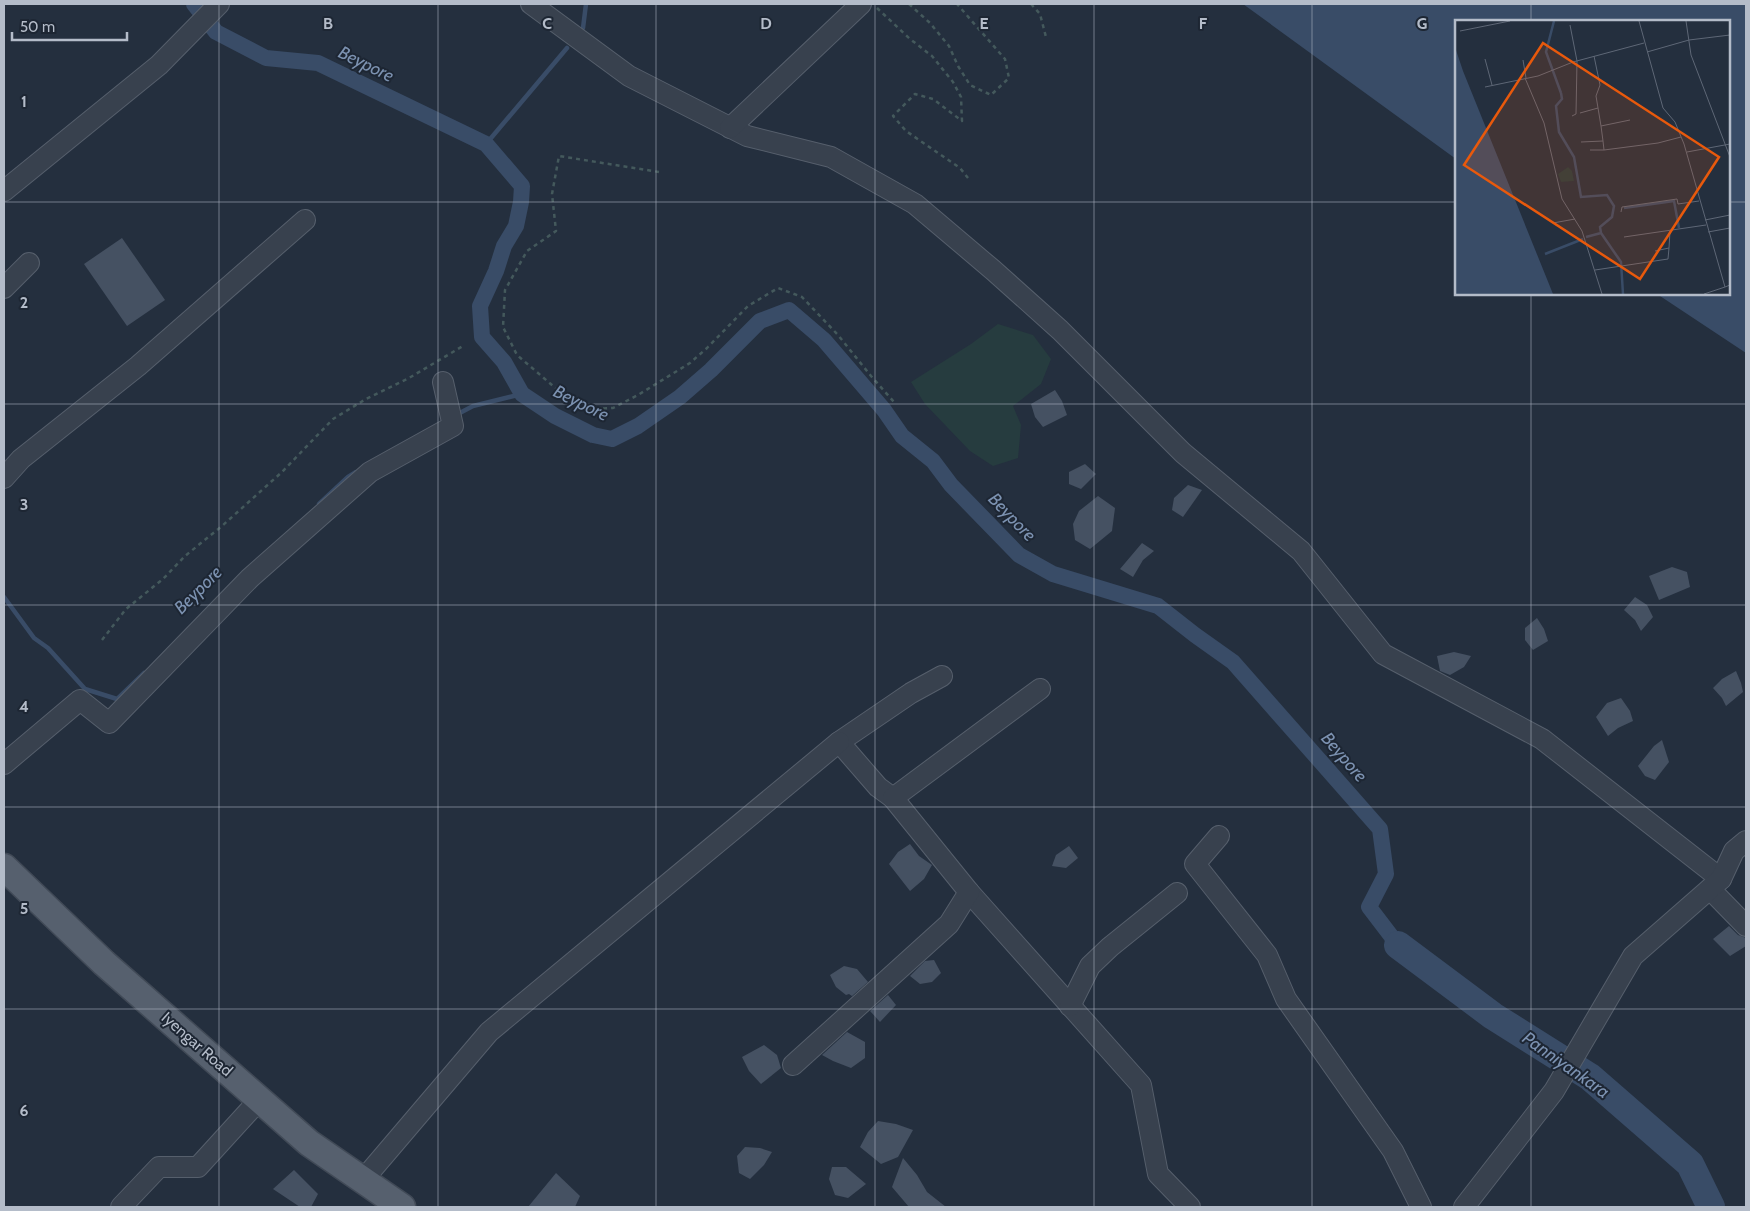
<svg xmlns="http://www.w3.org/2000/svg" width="1750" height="1211" font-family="Cabin,sans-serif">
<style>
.green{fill:#263c3f}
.water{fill:#394c67}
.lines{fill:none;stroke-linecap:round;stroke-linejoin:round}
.stream{stroke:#394c67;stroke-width:4.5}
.canal{stroke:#394c67;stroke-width:16}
.river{stroke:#394c67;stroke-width:28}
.building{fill:#455162}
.minor-casing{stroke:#565f6c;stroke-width:22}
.major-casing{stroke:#414a57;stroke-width:29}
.path{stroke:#44595c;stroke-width:2.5;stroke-dasharray:4 4;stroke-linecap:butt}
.minor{stroke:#38414e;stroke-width:20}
.major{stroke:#56606e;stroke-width:26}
.grid{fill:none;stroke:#b4bcc9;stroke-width:1;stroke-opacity:0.55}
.labels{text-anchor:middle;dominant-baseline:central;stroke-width:4;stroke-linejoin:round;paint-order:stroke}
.street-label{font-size:16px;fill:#b4bcc9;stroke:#1d2633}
.water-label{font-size:18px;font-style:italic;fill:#7c92b1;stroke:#1d2633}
.inset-river{fill:none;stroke:#394c67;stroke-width:2.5}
.inset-road{fill:none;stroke:#5e6776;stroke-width:1}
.view{fill:#e8590c;fill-opacity:0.15;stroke:#e8590c;stroke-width:2.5}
.inset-edge{fill:none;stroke:#b4bcc9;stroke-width:2.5}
.grid-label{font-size:16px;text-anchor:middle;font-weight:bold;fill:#b4bcc9;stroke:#1d2633;stroke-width:4;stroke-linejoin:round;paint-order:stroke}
</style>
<rect width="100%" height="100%" fill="#242f3e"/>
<path class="green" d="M998,324L1033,335L1051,359L1041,384L1013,406L1021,425L1018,458L993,466L970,451L925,404L911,382L971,344Z"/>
<path class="water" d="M1243,4H1746V353L1657,294H1729V21H1456V159Z"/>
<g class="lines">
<g class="stream">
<path d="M583,28L586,4"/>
<path d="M486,144L567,48"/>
<path d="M456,415L473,406L522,394"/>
<path d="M319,504L348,477L356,472"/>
<path d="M4,597L34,638L48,648L85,689L117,699L144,673"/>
</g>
<path class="canal" d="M194,4L216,32L266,58L318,63L486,144L522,186L521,202L516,226L504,246L496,271L480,306L482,337L504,362L522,394L555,416L593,435L612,439L638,426L680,397L711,370L760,321L789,310L824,340L884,410L902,436L933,461L951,485L1019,555L1053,574L1158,606L1195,635L1233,662L1380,829L1386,874L1369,907L1398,945"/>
<path class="river" d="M1398,945L1493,1016L1590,1077L1690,1164L1711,1207"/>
</g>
<g class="building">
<path d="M122,238L165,300L127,326L84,264Z"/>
<path d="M1055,390L1062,401L1067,415L1043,427L1035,417L1031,404Z"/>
<path d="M1085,464L1096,474L1081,489L1069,484V472Z"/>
<path d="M1188,485L1202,490L1183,517L1172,510L1174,498Z"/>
<path d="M1098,496L1115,508L1112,531L1090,549L1075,540L1073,524L1079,511Z"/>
<path d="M1142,543L1154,551L1143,560L1133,577L1120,569Z"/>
<path d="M1672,567L1687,572L1690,587L1659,600L1649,576Z"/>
<path d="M1635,597L1647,605L1653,617L1641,631L1635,620L1624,610Z"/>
<path d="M1537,618L1544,629L1548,641L1533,650L1525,640V628Z"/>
<path d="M1454,652L1471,656L1464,667L1450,675L1440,671L1437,656Z"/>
<path d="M1736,671L1741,683L1743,692L1726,706L1722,698L1713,688L1722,679Z"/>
<path d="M1621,698L1630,711L1633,721L1618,728L1608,736L1596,717L1607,703Z"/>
<path d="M1662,740L1669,762L1655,780L1645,776L1638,766L1654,746Z"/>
<path d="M910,844L919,856L932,865L924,879L910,891L889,864L898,852Z"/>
<path d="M1069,846L1078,858L1066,868L1052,866L1056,855Z"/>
<path d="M1729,926L1738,935L1746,938V946L1730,956L1713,939Z"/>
<path d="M934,960L941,973L932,982L920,984L910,976L925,961Z"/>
<path d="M844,966L857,969L868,982L852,996L849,994L846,995L836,987L830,975Z"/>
<path d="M888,995L896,1005L880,1022L870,1011Z"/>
<path d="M847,1032L865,1042V1058L851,1068L833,1061L822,1055Z"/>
<path d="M764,1045L777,1055L781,1068L761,1084L749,1071L742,1057Z"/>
<path d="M878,1121L896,1124L913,1130L898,1157L881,1164L860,1147L868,1132Z"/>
<path d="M745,1147L760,1148L772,1152L764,1165L750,1179L739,1173L737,1156Z"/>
<path d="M903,1158L917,1175L927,1192L946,1207H909L892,1187Z"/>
<path d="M832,1167H846L866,1184L848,1198L835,1195L829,1179Z"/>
<path d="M294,1170L318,1194L311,1207H300L273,1189Z"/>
<path d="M556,1173L580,1196L575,1207H528Z"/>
</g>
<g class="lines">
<defs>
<g id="minor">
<path d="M531,4L629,76L747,136L831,157L915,204L993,270L1060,330L1183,453L1301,551L1383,654L1542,739L1721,879"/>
<path d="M730,128L861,4"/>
<path d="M4,191L159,65L219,4"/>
<path d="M4,288L29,263"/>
<path d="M4,478L21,459L138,366L305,220"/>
<path d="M4,764L80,700L109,723L250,578L370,472L453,426L443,382"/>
<path d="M893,798L878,787L839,742L911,693L942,676"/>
<path d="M1219,836L1195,864L1267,955L1286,999L1393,1151L1421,1207"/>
<path d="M1710,889L1746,926"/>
<path d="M969,892L1141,1085L1158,1174L1190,1207"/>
<path d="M1070,1006L1090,966L1110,947L1177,893"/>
<path d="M793,1065L949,924L969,892L893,798L1040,689"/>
<path d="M363,1180L489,1032L839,742"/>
<path d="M121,1207L159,1167H198L260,1099"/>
<path d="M1464,1207L1554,1091L1633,956L1721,879L1734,851L1746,841"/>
</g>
<path id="major" d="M4,867L104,963L309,1143L402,1207"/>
</defs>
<use href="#minor" class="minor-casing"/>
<use href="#major" class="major-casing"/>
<g class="path">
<path d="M909,4L930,23L949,46L958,66L970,85L991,95L1009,78L1005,59L957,4"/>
<path d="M1031,4L1040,14L1046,37"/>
<path d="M877,8L910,39L932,56L953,82L961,97L962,121L933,99L915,94L893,116L906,131L960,168L968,178"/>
<path d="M659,172L559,156L552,194L556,231L527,251L505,290L503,327L517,355L581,410L613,408L638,395L690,363L707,348L748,306L778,288L802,297L838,335L871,376L894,402"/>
<path d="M102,640L126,609L163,579L185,556L222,526L282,472L333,419L366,399L409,378L463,346"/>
</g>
<use href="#minor" class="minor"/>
<use href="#major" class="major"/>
</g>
<path class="grid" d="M219,4V1207M438,4V1207M656,4V1207M875,4V1207M1094,4V1207M1312,4V1207M1531,4V21M4,202H1456M1729,202H1746M1531,294V1207M4,404H1746M4,605H1746M4,807H1746M4,1009H1746"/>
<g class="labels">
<g class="street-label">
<text transform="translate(197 1044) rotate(41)">Iyengar Road</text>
</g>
<g class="water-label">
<text transform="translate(366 64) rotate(26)">Beypore</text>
<text transform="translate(581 403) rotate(26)">Beypore</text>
<text transform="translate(1012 517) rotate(46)">Beypore</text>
<text transform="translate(198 590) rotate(-45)">Beypore</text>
<text transform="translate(1344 757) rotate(49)">Beypore</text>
<text transform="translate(1566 1065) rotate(35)">Panniyankara</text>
</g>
</g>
<g transform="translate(1455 20)">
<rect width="275" height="275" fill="#242f3e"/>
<path d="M113,147L117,151L119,161L106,162L103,154Z" fill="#263c3f"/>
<path d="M0,27L8,51L98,274H0Z" fill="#394c67"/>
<path class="inset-river" d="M99,1L91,32L106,73M106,73L107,79L101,86L104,112L119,137L126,177L152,175L159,186L157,197L145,207L146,213L166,242L168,274M169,188L219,181L224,208M131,217L146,213M90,234L128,219"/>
<path class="inset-road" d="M184,1L208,88L220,102L229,124L270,267L275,265M231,1L236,35L275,137M115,5L122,41L121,94L117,96M5,11L55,1M192,32L234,20L275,15M139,36L145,65L141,76L146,106M30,39L37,65M68,40L71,58M70,58L89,103L107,179L127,211L147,274M30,67L83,56L118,42L189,23M125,93L143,88M126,122L148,121L146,106L175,100M135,130H149L148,121M149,130L203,123L226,117M232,132L275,124M166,192L167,187L222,179L223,184L244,181M250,200L275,195M98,203L120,199M253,212L275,208M169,217L251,205M200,231L214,228L215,211M140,250L213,239L214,228M249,274L270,267"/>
<path class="view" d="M88,23L264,137L185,259L9,145Z"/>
<rect width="275" height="275" class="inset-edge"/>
</g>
<g class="grid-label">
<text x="328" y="29">B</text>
<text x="547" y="29">C</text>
<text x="766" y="29">D</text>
<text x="984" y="29">E</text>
<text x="1203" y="29">F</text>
<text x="1422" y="29">G</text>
<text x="24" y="107">1</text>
<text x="24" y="308">2</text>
<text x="24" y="510">3</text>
<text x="24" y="712">4</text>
<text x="24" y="914">5</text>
<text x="24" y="1116">6</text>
</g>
<rect width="1750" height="1211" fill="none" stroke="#b4bcc9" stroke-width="10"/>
<path d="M12 32v8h115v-8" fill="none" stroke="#b4bcc9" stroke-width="2.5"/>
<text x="20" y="32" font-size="15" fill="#b4bcc9" stroke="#1d2633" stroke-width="4" paint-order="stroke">50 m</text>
</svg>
